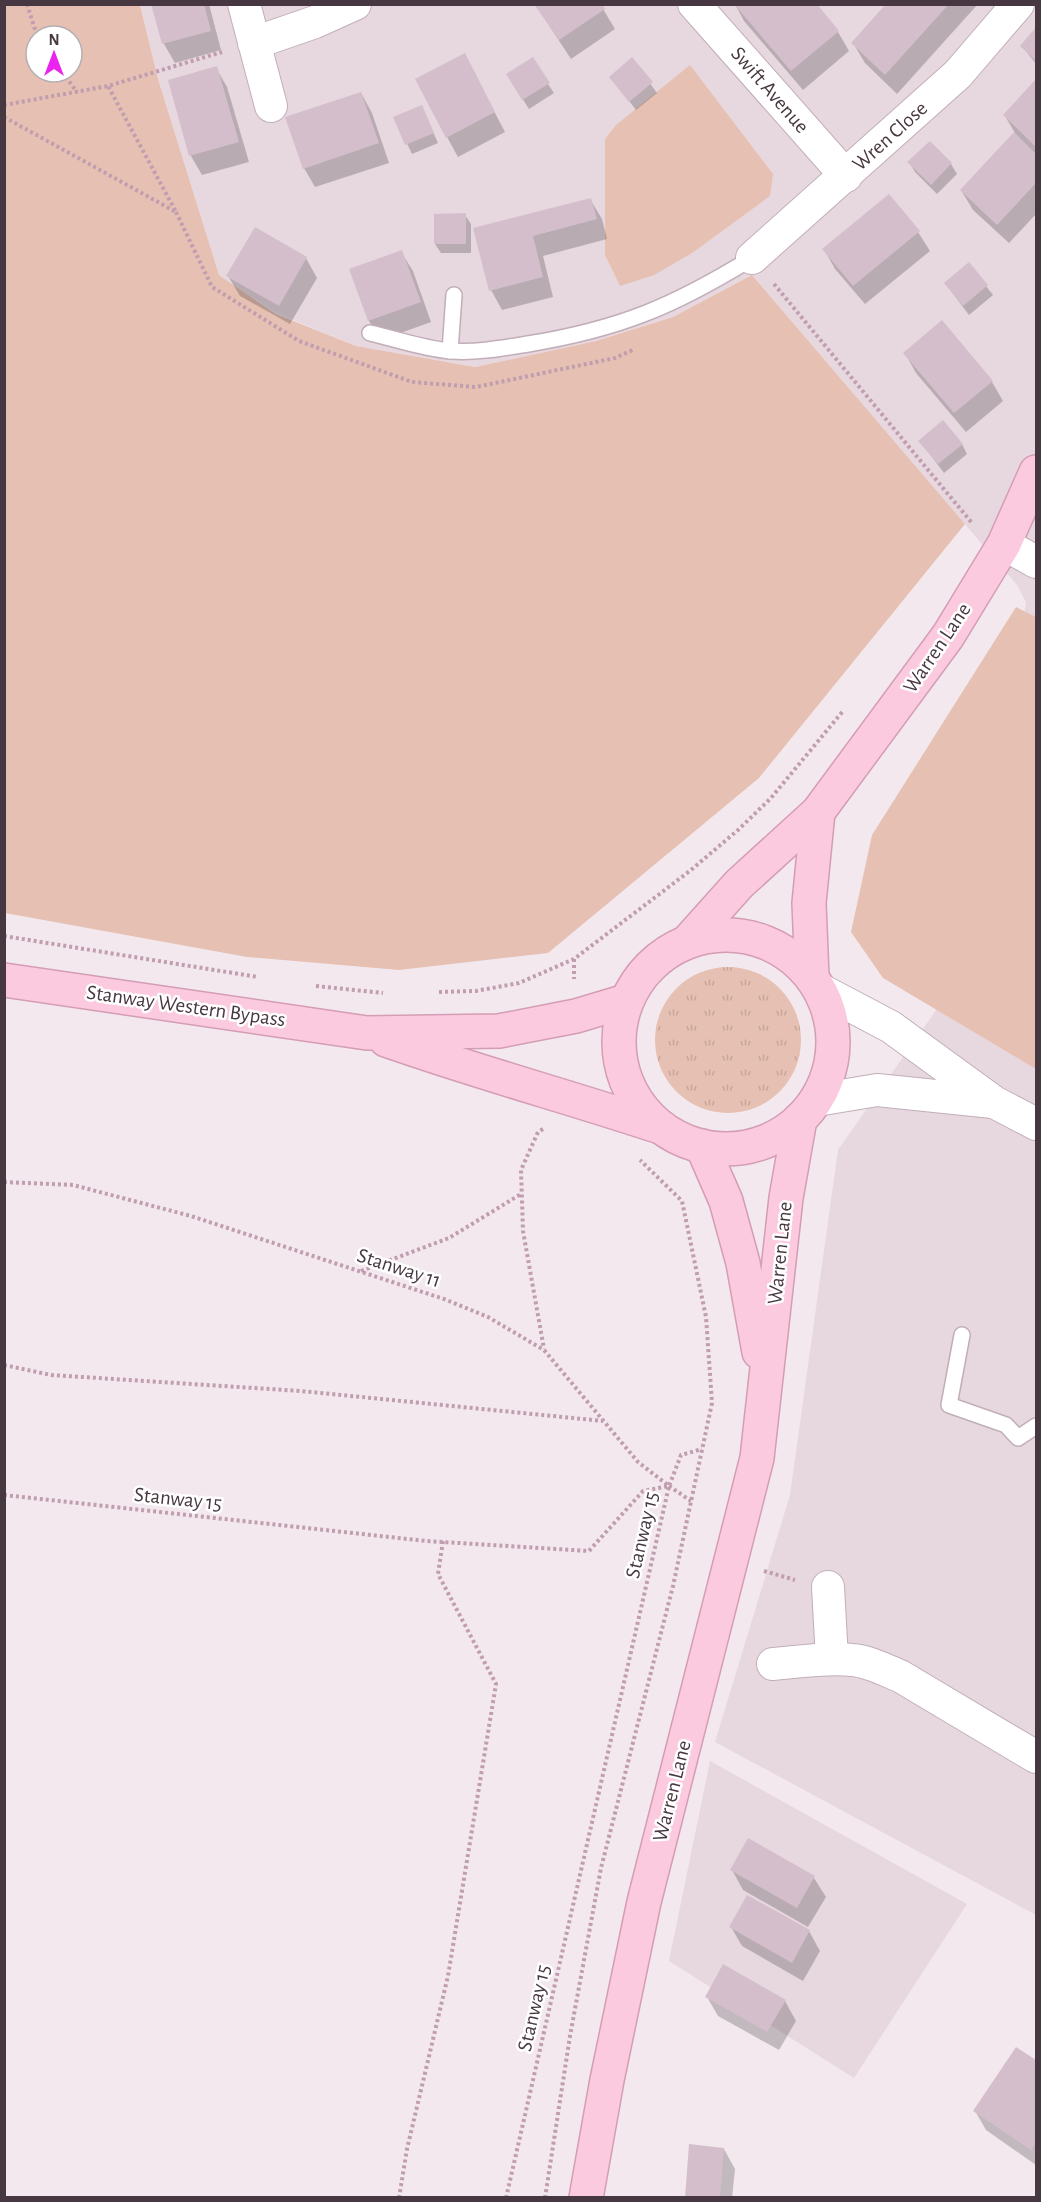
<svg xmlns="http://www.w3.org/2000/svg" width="1041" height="2202" font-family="'Alegreya Sans',sans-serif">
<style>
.residential{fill:#e7d7df}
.grass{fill:url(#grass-tufts)}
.park{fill:#e6c1b3;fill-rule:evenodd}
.shadow{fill:#0003}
.building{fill:#d4becb}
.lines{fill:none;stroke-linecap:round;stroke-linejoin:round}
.lane-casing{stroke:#c1aeb9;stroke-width:18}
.street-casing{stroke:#c1aeb9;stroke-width:34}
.secondary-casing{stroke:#d49db5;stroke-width:36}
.path{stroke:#c09daf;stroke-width:4;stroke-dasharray:3 3;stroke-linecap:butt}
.lane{stroke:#fff;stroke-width:15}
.street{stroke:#fff;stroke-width:32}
.secondary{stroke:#fccadf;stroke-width:33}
.labels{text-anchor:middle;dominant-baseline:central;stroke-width:5;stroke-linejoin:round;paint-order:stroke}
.street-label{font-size:21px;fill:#473740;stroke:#fff}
</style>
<defs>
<pattern id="grass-tufts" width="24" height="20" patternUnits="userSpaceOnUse" patternTransform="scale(1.5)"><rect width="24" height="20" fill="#e6c1b3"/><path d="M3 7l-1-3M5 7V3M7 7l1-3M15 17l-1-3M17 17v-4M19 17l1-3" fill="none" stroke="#c7a69b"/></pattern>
</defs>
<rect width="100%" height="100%" fill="#f3e8ee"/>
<g class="residential">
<path d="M140,5H1036V1915L715,1742L790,1495L838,1150L981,946L1026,602L1017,585L752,275L673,317L596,341L475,367L356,346L276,313L219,275L158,79Z"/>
<path d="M710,1761L967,1904L854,2078L669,1961Z"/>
</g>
<circle class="grass" cx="728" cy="1040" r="73"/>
<g class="park">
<path d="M4,5H140L158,79L219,275L276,314L356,346L475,367L596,341L673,317L752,275L965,524L759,778L548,953L399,970L247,957L5,913ZM36,36H72V72H36Z"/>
<path d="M690,65L773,174L770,196L692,253L654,275L620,286L605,255V139L616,125Z"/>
<path d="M1016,607L1036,617V1069L883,978L851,932L872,835Z"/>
</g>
<g class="shadow">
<path d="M153,4H209L221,50L175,63L164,44Z"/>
<path d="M535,4L603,9L615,29L571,59Z"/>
<path d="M735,4L838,32L849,51L803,90L744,21Z"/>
<path d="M888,4H978L897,94L865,63L853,43Z"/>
<path d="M1036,29V64L1022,46Z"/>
<path d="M632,59L657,93L636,110L611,77Z"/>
<path d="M216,68L227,87L249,162L202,175L191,156L170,81Z"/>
<path d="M475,75L505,132L458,157L447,137Z"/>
<path d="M1036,81V214L1009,243L973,210L961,190L1015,133L1005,116Z"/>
<path d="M513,84H548L554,93L529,109Z"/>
<path d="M361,93L372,113L389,163L315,187L304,168Z"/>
<path d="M426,116L438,143L412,154L395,118Z"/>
<path d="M930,143L951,164L957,174L937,194L915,172L909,162Z"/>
<path d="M590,199L602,219L607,239L543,256L553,297L502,310L491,290L475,229Z"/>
<path d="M465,215L471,224V253H441L435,244Z"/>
<path d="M918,232L930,251L865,304L835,269L824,249Z"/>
<path d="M401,252L413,271L431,322L381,340L369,321L351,270Z"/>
<path d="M306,258L317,278L290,324L240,296L228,276Z"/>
<path d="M969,264L993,295L969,315L945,283Z"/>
<path d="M905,353L992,382L1003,401L966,432L916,373Z"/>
<path d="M920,441L962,444L967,454L944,473Z"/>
<path d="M749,1840L814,1878L826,1897L808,1927L743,1890L732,1870Z"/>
<path d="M731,1927L809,1931L820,1951L803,1981L742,1946Z"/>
<path d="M707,1997L785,2001L796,2021L779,2050L718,2016Z"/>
<path d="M1017,2049L1036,2062V2165L986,2130L975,2111Z"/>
<path d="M724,2149L735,2169L732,2198H686Z"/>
</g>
<g class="building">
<path d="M151,4H204L211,31L162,44Z"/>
<path d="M534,4H602L605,9L559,40Z"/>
<path d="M734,4H817L839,31L791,71Z"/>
<path d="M886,4H949L885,75L851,43Z"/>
<path d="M1036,27V61L1020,46Z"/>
<path d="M465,53L495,112L446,138L415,79Z"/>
<path d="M533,57L550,83L522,100L506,74Z"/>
<path d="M632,57L653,82L629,102L609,77Z"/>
<path d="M217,66L239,142L189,156L168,80Z"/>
<path d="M1036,79V147L1003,115Z"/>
<path d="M361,92L379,143L303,169L285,117Z"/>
<path d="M422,105L434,133L405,145L393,117Z"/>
<path d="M1014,132L1036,154V183L997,225L960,190Z"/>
<path d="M930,141L952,163L931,185L907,162Z"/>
<path d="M889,194L920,231L853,286L822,249Z"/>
<path d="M591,198L597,219L533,236L543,277L489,291L473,228Z"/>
<path d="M466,213V244H434V214Z"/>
<path d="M255,227L307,257L279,306L226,276Z"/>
<path d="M402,250L421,302L368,321L349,269Z"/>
<path d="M969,262L988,285L963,306L944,283Z"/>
<path d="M942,320L993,381L954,413L903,353Z"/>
<path d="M943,420L963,444L938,464L918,441Z"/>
<path d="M748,1838L815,1876L797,1908L730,1870Z"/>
<path d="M747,1895L810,1930L792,1963L729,1927Z"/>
<path d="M723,1964L786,2000L767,2032L705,1997Z"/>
<path d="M1016,2047L1036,2060V2142L1031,2150L973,2111Z"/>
<path d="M689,2144L724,2148L720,2198H685Z"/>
</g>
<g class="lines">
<defs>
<g id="lane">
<path d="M370,333C396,339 424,349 451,351C476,353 503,348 528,344C620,329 674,306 752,258"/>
<path d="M450,351L454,295"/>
<path d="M962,1335L949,1405L1006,1425L1018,1438L1036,1426"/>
</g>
<g id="street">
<path d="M244,4L271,106"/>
<path d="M694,4L846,176"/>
<path d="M254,43L315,22L355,4"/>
<path d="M752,258L958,74L1018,4"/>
<path d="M1004,544L1036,562"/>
<path d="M821,990L891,1027L994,1102L1036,1124"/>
<path d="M817,1100L877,1090L993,1102"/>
<path d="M828,1587L832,1659"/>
<path d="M773,1664C799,1662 826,1657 852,1660C868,1661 885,1670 900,1676L1036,1757"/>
</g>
<g id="secondary">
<circle cx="726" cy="1042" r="107"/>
<path d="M688,941L739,884L818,812L948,636L1004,544L1036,472"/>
<path d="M812,977L809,903L818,812"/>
<path d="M4,980L367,1033L499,1031L576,1016L626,1001"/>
<path d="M386,1040C477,1072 569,1097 660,1127"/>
<path d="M702,1146L726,1201L743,1263L759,1352"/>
<path d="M586,2198L607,2080L644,1902L757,1458L786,1198L800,1119"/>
</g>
</defs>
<use href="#lane" class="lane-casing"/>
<use href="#street" class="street-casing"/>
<use href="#secondary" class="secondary-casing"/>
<g class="path">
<path d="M27,4L37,36"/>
<path d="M62,72L77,92"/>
<path d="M4,105L108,86L222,52"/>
<path d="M4,117L176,212L108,86"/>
<path d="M176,212L212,287L299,341L412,382L476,387L615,358L635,349"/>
<path d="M774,284L972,523"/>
<path d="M4,936L258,977"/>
<path d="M574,959V979"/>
<path d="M316,986L383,993"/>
<path d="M439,992L476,991L519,983L574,959L691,870L738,830L771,798L843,711"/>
<path d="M543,1129L538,1132L521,1170L523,1231L544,1349"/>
<path d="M4,1182L73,1185L191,1216L444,1299L488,1317L544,1350L638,1462L669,1486L681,1455L702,1449"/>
<path d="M361,1271L449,1238L521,1194"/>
<path d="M4,1365L51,1375L301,1391L603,1421"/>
<path d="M669,1486L691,1501"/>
<path d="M4,1495L426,1541L589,1551L643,1491L669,1486"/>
<path d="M764,1571L795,1580"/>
<path d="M399,2198L407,2149L448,1976L496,1684L438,1574L443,1541"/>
<path d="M506,2198L669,1486"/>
<path d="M545,2198L570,2036L601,1868L673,1586L712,1403L706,1317L682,1201L640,1160"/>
</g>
<use href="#lane" class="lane"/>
<use href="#street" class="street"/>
<use href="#secondary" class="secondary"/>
</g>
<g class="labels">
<g class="street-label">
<text transform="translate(770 90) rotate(49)">Swift Avenue</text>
<text transform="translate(890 136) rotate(-42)">Wren Close</text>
<text transform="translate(937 648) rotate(-56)">Warren Lane</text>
<text transform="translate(186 1006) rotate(8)">Stanway Western Bypass</text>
<text transform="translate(780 1253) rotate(-84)">Warren Lane</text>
<text transform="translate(399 1268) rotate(18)">Stanway 11</text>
<text transform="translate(178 1499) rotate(6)">Stanway 15</text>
<text transform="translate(642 1535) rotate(-77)">Stanway 15</text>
<text transform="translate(672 1791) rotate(-76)">Warren Lane</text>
<text transform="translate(534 2008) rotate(-77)">Stanway 15</text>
</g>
</g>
<rect width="1041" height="2202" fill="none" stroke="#473740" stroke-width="12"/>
<g transform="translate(54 54)"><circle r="28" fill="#ffffff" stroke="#b5afb3" stroke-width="1.5"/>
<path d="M0-4.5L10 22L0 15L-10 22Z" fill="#ea23ef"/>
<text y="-9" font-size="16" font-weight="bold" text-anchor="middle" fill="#473740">N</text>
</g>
</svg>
